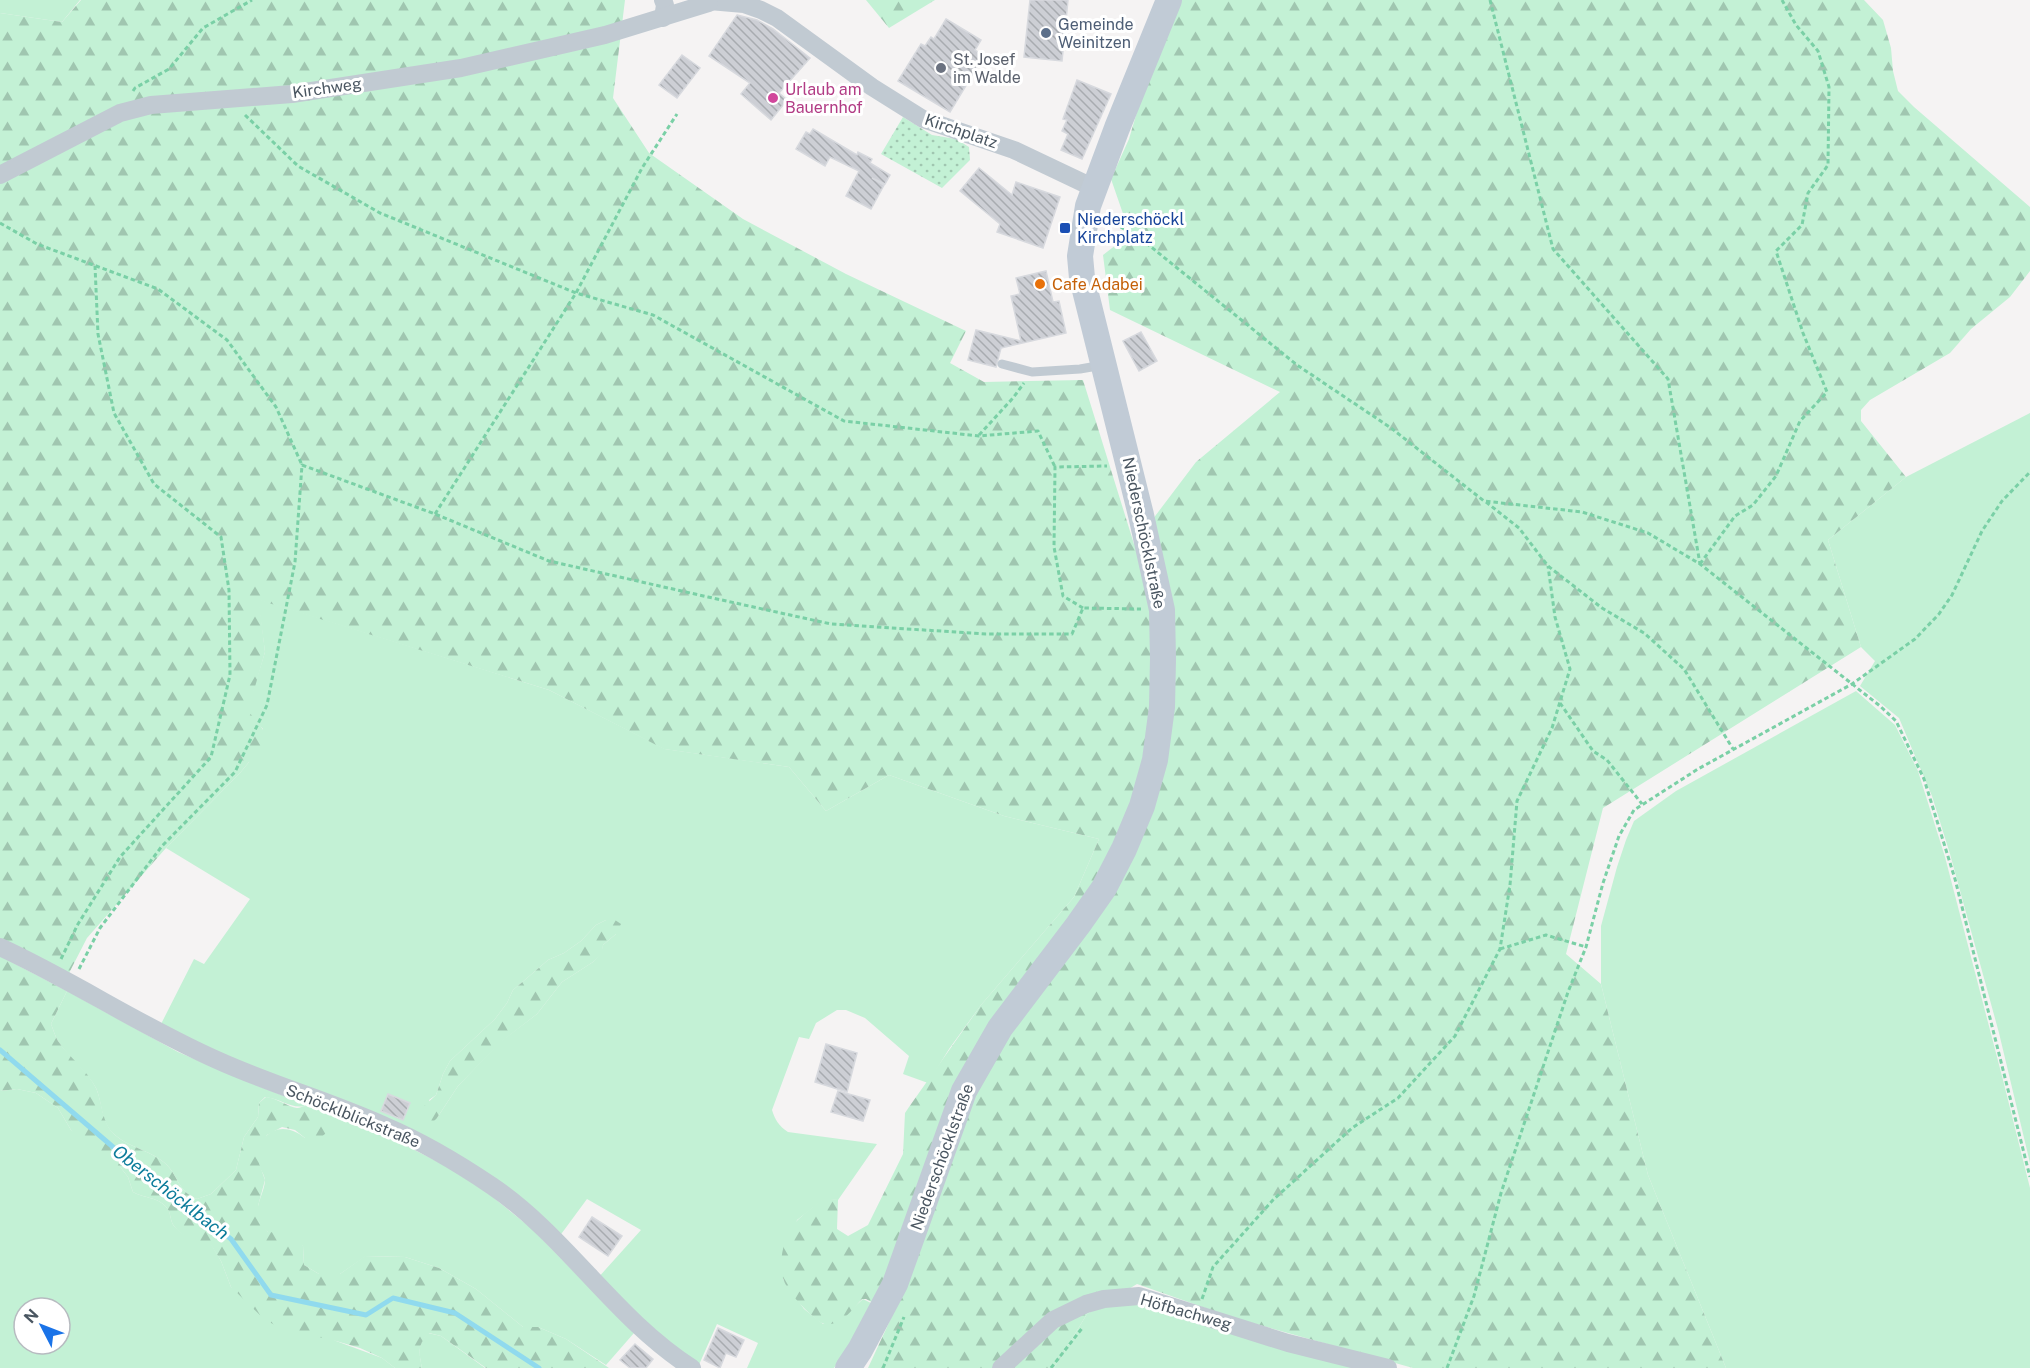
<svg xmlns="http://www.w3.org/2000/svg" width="2030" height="1368" font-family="'Public Sans',sans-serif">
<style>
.green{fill:#c3f1d5;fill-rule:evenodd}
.forest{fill:url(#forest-firs)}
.park{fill:url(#park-dots)}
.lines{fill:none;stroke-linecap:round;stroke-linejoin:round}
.stream{stroke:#90daee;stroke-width:5}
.building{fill:url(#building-back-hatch);stroke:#d7d9de;stroke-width:1.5}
.path{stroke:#7ad0a6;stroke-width:3;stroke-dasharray:4.5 3;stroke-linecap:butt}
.lane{stroke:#c1cad2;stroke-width:9}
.street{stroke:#c1cad2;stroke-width:18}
.secondary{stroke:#c1cbd6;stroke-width:26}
.service-dot{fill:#5c6f8a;stroke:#fff;stroke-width:2}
.worship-dot{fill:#6b7280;stroke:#fff;stroke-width:2}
.hotel-dot{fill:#d1479c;stroke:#fff;stroke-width:2}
.transit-dot{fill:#1a4fb4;stroke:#fff;stroke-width:2}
.food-dot{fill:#e8710a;stroke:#fff;stroke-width:2}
.labels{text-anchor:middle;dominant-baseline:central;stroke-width:6;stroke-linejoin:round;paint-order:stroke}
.service-label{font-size:16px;fill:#4e5e75;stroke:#fff;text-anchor:start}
.worship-label{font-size:16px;fill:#5b616d;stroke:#fff;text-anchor:start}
.street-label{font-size:16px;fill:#4a5661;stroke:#fff}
.hotel-label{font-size:16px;fill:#b23c85;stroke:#fff;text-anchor:start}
.transit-label{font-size:16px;fill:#164399;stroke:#fff;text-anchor:start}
.food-label{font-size:16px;fill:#c56008;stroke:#fff;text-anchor:start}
.water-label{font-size:18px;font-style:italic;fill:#0c7c9b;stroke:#fff}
</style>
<defs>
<pattern id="forest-firs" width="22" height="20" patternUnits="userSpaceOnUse" patternTransform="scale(1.5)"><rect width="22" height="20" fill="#c3f1d5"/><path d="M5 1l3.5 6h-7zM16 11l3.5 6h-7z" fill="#a0c6b0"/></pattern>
<pattern id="park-dots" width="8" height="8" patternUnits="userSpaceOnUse" patternTransform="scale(1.5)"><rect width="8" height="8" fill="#c3f1d5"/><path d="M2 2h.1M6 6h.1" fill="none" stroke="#a0c6b0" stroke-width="1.8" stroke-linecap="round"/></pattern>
<pattern id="building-back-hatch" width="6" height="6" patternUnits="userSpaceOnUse" patternTransform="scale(1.5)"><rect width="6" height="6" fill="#cdcfd5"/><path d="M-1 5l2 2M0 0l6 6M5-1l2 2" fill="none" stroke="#a8abb0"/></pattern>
</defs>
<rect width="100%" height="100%" fill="#f5f3f3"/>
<g class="green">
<path d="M0,0H80L62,22L0,13Z"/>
<path d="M2030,413V1163L1999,1033L1950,854L1932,796L1899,718L1860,686L1875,661L1861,647L1828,540L1906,477Z"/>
<path d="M258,599L549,690L665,749L789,767L826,811L889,775L1004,816L1099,839L1074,897L981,1005L949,1049L928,1083L903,1074L909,1056L865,1018L846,1010H837L816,1023L809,1039L799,1037L772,1110C775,1120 779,1126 788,1132L877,1144L838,1200L824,1199L797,1220L783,1279L804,1309L823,1324L840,1320L863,1299L871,1303L853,1342L834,1368H747L758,1343L717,1324L698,1367L597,1279L641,1230L587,1199L559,1237L497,1184L159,1028L194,959L204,964L250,899L166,848L240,773L249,762L263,729L247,711L265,652ZM606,920L616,934L603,945L601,954L593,962L562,982L537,1014L500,1042L458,1086L437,1118L429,1100L436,1095L443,1074L450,1061L495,1019L507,1003L513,990L548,960L564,953L581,941L596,925Z"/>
<path d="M1856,691L1895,725L1918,771L1945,857L2003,1080L2030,1188V1368H1726L1648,1175L1601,984V926L1617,867L1626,840L1634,821L1676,791Z"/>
<path d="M67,991L178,1052L258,1086L381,1133L448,1167L489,1194L531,1228L634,1333L606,1365L566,1339L538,1327H523L476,1289L439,1268L405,1257L366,1256L340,1274H319L304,1265L303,1246C290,1241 265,1236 259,1222C253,1208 264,1194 265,1181C265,1175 260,1170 259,1164C255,1133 281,1118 305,1138L306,1106C290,1109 282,1099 265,1097L259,1103L258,1117L244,1137L236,1170L211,1194L197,1199C178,1191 179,1178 167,1165C153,1151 130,1148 115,1135C100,1122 103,1104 96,1088C87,1071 68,1057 58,1041C55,1036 53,1029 51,1024Z"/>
<path d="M17,1089L36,1093L58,1108L71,1130L121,1168L128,1177L133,1192C143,1198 159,1197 167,1208C171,1212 170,1221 174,1226C182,1236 199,1243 211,1244L221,1261L231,1287L336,1341L382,1358L395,1368H0V1091ZM24,1308H60V1344H24Z"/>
<path d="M1110,1300L1134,1301L1365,1368H1054L1087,1314Z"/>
<path d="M428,1333L441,1336L485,1368H422C419,1352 417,1345 428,1333Z"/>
</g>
<g class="forest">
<path d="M81,0H625L613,98L649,153L743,219L846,274L966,331L950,363L984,382L1083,380L1134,544L1196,462L1280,392L1110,310L1103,255L1130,234L1111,179L1129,139L1170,0H1864L1883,20L1891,48L1893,71L1898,91L1914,107L2030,207V271L2010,297L1971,329L1950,353L1870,400L1861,410V421L1906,477L1828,540L1861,647L1603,808L1566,954L1601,984L1648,1175L1726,1368H1413L1231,1317L1137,1284L1087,1314L1054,1368H868L893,1314L866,1299H862C854,1308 843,1323 830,1324C821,1326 814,1317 807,1311C799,1303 786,1289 783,1278C778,1260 784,1236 796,1222C801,1216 818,1203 824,1198L838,1200L837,1229L848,1236L868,1225L903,1154L905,1113L909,1107L981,1005L1074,897L1099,839L1004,816L889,775L826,811L789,767L664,749L549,690L259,600L265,652L248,711C262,727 274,738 261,760L249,762L240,773L166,848L87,938L68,975L0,941V13L62,22Z"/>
<path d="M866,0H935L889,28Z"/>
<path d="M606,920H615L621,924L616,934L603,945L602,954L593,962L562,982L537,1014L501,1042L458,1086L437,1118L428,1127H422L417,1122L421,1109L436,1095L443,1074L450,1061L495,1019L507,1003L513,990L548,960L564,953L581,941L596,925Z"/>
<path d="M0,956L67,991L51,1024C53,1029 55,1036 58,1041C69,1057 87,1070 96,1088C103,1104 101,1122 115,1135C130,1148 153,1151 167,1165C179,1178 178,1191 197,1199L211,1194L236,1170L244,1137L258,1117L259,1103L266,1097C277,1098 288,1107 297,1108C300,1108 303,1106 306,1106C324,1108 325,1119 326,1133L317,1141L305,1138L295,1130L282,1127L267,1135L261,1146L259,1163L265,1180L258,1206L259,1222L268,1232L289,1233L303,1246L304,1265L319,1274H340L365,1256L405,1257L439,1268L476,1289L523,1327H538L566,1339L609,1368H486L441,1336L429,1333C417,1345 419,1352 422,1368H395L382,1358L360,1348L336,1341L281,1329L263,1318L231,1287L221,1261L211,1245C197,1243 183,1238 174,1226C170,1221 171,1213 167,1208C159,1197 143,1198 133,1192L128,1177L121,1168L86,1150L71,1130L58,1108L36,1093L17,1089L0,1091Z"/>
</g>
<path class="park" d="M903,117L932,135L956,139L969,147L970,160L942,188L881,154Z"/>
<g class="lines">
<path class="stream" d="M0,1050L120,1153L231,1239L271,1295L366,1315L393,1298L455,1313L539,1368"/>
</g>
<g class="building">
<path d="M1030,0H1068L1062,61L1024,57Z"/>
<path d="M737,15L757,20L773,29L810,58L779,93L787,100L771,120L741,94L750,83L709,56Z"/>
<path d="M946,19L981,40L975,50L984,56L950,112L898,81L921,44L925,46L931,37L934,39Z"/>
<path d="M682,55L700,68L677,98L659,85Z"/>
<path d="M1077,80L1111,94L1082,159L1061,150L1068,134L1062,131L1067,120L1063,119Z"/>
<path d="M813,129L857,155L858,152L872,159L870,163L890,175L885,184L872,178L884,185L871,209L846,196L859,171L830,157L825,166L796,149L806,132L810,134Z"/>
<path d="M979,168L1012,195L1016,182L1060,197L1043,248L997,232L1000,224L960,191Z"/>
<path d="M1046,271L1053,302L1059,301L1066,333L1001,348L996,367L968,360L976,330L1021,341L1011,296L1020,294L1016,278Z"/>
<path d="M1141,332L1157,361L1139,371L1123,341Z"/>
<path d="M826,1044L857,1053L847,1092L815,1082Z"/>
<path d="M838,1091L870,1100L863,1121L831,1112Z"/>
<path d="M388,1094L410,1103L403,1120L381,1111Z"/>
<path d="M592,1217L622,1236L608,1256L579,1237Z"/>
<path d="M718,1328L744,1340L736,1357L726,1353L720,1368L704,1360Z"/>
<path d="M635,1344L653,1359L646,1368H630L620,1360Z"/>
</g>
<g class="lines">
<g class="path">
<path d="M1490,0L1553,249L1668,379L1700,564"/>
<path d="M133,91L135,88L169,69L203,28L252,0"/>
<path d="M245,115L298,166L380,213L576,293L653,315L844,421L979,436L1038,431L1055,467"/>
<path d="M1108,219L1145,242L1297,365L1391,428L1484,501L1582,512L1648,533L1700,564L1880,706L1896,721L1924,779L1955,879L2030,1177"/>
<path d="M0,223L37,244L158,289L227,340L276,407L302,465"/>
<path d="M979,435L1013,398L1024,383"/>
<path d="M1486,502L1519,528L1548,566L1602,608L1644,633L1684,669L1733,749"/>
<path d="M435,514L576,293L642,168L677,114"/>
<path d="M1700,564L1735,516L1753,505L1776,476L1800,421L1827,392L1803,333L1776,251L1802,225L1808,193L1828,165L1829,87L1818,51L1796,25L1782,0"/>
<path d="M1083,608L1063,596L1054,547L1055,467L1107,466"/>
<path d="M1560,703L1593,751L1607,760L1642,804"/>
<path d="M1500,949L1546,935L1586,947"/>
<path d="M61,959L78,924L120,857L211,757L230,675L229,590L221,537L154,484L114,413L98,334L95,266"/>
<path d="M79,969L100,928L162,846L235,772L267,705L295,562L302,465L435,514L549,561L708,597L831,624L986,634H1072L1083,608L1141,609"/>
<path d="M1202,1299L1213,1267L1273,1200L1352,1128L1398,1098L1455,1036L1500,949L1510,885L1517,801L1552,728L1570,669L1555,617L1548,566"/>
<path d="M883,1368L904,1317"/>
<path d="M1051,1368L1083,1327"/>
<path d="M1447,1368L1474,1296L1501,1193L1568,992L1586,947L1603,883L1619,836L1634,810L1698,769L1852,684L1915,639L1939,614L1952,595L1982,531L2002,501L2030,472"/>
</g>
<path class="lane" d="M1002,364L1032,372L1080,369L1103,365"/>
<g class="street">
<path d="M663,0L665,5L663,18"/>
<path d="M698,0L744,4L761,10L777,18L872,87L923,119L1014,150L1094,188"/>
<path d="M0,175L120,113L151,105L292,94L461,68L605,35L709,3"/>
<path d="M0,947C74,981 142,1027 217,1060C272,1085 330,1101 385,1126C423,1142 458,1163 492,1186C567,1237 615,1319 692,1368"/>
<path d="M1001,1368L1053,1320L1086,1304L1104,1299L1139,1296L1288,1343L1388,1368"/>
</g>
<path class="secondary" d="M848,1368L860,1350L895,1284L964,1091L1000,1028L1078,925L1104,888L1124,849L1142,806L1155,760L1162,707L1163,659L1162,610L1141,515L1082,278L1080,256L1088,206L1117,128L1169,0"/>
</g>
<circle class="service-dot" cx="1046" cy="33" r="6"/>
<circle class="worship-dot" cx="941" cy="68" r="6"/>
<circle class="hotel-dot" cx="773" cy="98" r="6"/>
<rect class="transit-dot" x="1059" y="222" width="12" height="12" rx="3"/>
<circle class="food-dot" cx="1040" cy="284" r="6"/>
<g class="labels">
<g class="service-label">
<text x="1058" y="24">Gemeinde<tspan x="1058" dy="18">Weinitzen</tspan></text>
</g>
<g class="worship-label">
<text x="953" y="59">St. Josef<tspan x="953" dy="18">im Walde</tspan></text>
</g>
<g class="street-label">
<text transform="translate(327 88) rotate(-8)">Kirchweg</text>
<text transform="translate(961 131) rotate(19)">Kirchplatz</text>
<text transform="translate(1144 533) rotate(78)">Niederschöcklstraße</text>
<text transform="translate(353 1116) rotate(22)">Schöcklblickstraße</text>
<text transform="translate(942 1157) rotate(-70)">Niederschöcklstraße</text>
<text transform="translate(1186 1312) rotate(16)">Höfbachweg</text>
</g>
<g class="hotel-label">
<text x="785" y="89">Urlaub am<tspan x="785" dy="18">Bauernhof</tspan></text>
</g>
<g class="transit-label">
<text x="1077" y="219">Niederschöckl<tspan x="1077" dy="18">Kirchplatz</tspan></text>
</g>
<g class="food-label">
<text x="1052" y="284">Cafe Adabei</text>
</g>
<g class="water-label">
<text transform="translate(171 1192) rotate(38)">Oberschöcklbach</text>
</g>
</g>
<g transform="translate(42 1326) rotate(312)"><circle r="28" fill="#ffffff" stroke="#b7bbc0" stroke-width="1.5"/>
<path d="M0-4.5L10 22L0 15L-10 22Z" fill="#1a73e8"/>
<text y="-9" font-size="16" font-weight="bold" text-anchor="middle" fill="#4a5661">N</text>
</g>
</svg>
